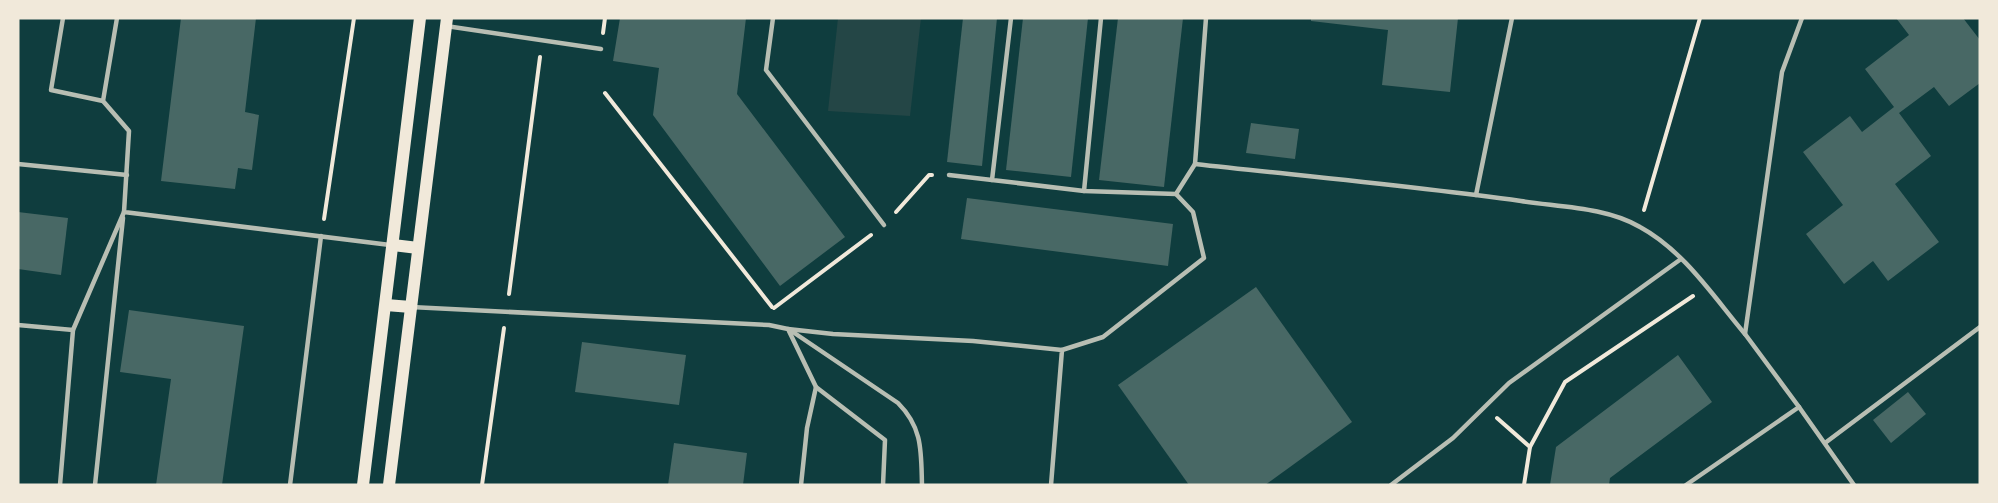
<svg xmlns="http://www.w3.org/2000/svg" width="1998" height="503" font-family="Inter,sans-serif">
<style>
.green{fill:#244646}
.building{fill:#486865}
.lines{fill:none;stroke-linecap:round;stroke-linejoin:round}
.path{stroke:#f1e9da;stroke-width:4}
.service{stroke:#b8beb3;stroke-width:4.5}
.secondary{stroke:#f1e9da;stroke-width:12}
</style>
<rect width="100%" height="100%" fill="#0f3d3e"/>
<path class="green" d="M838,18H921L910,116L828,111Z"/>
<g class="building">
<path d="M181,18H256L245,112L259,115L252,170L238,168L235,189L161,181Z"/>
<path d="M620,18H746L737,94L845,237L780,286L653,115L659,68L613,61Z"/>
<path d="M963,18H997L982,166L947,162Z"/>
<path d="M1023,18H1088L1071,177L1006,170Z"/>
<path d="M1118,18H1183L1164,187L1099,180Z"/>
<path d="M1311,18H1458L1450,92L1382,85L1388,30L1311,21Z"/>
<path d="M1896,18H1963L1980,40V83L1949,106L1934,87L1899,113L1931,156L1895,184L1939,242L1888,281L1873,261L1844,284L1806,234L1843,205L1803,152L1850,116L1862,132L1894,107L1865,69L1909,35Z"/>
<path d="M1251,123L1299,129L1295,159L1246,153Z"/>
<path d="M967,198L1173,224L1168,266L961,239Z"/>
<path d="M18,212L68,218L61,275L18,269Z"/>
<path d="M1256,287L1352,422L1265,485H1189L1118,385Z"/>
<path d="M129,310L244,326L222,485H156L171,379L120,372Z"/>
<path d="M582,342L686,355L679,405L575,392Z"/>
<path d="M1678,355L1712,402L1610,478L1609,485H1550L1556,447Z"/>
<path d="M1908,392L1926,414L1891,443L1873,420Z"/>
<path d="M674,443L747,453L743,485H668Z"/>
</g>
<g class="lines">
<g class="path">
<path d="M603,33L605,18"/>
<path d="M605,93L772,307"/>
<path d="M1644,210L1700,18"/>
<path d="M896,212L929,175H932"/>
<path d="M324,219L354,18"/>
<path d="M509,294L540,57"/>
<path d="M774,308L871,235"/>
<path d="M1497,418L1530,447"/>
<path d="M482,485L504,328"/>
<path d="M1524,485L1530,447L1565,382L1693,296"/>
</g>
<g class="service">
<path d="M63,18L51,90L103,101"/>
<path d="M117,18L103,101L129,131L124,212L390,245"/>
<path d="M773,18L766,70L884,225"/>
<path d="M1011,18L992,180L1084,191L1176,194L1195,164"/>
<path d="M1206,18L1195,164C1303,176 1412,186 1521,201C1559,207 1606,207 1640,227C1684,251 1713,296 1745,334"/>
<path d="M446,26L601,49"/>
<path d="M18,164L127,175"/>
<path d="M949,175L992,180"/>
<path d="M1084,191L1101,18"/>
<path d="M1476,195L1512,18"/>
<path d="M411,307L769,325L788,329L816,387L885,440L883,485"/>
<path d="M18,325L73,330"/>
<path d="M788,329L833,334L973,341L1062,350L1051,485"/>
<path d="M790,330L898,403C923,428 921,452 922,485"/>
<path d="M1062,350L1103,337L1204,258L1193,212L1176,194"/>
<path d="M1799,407L1854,485"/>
<path d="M1825,443L1980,327"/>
<path d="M60,485L73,330L124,212"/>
<path d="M95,485L123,218"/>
<path d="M290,485L321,236"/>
<path d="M801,485L807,428L816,387"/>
<path d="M1391,485L1453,438L1509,383L1681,259"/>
<path d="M1686,485L1799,407L1745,334L1782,72L1802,18"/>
</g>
<g class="secondary">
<path d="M393,245L418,248"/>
<path d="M386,305L411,307"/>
<path d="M363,485L420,18"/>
<path d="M389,485L447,18"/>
</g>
</g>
<rect width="1998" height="503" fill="none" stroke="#f1e9da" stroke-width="39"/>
</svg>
